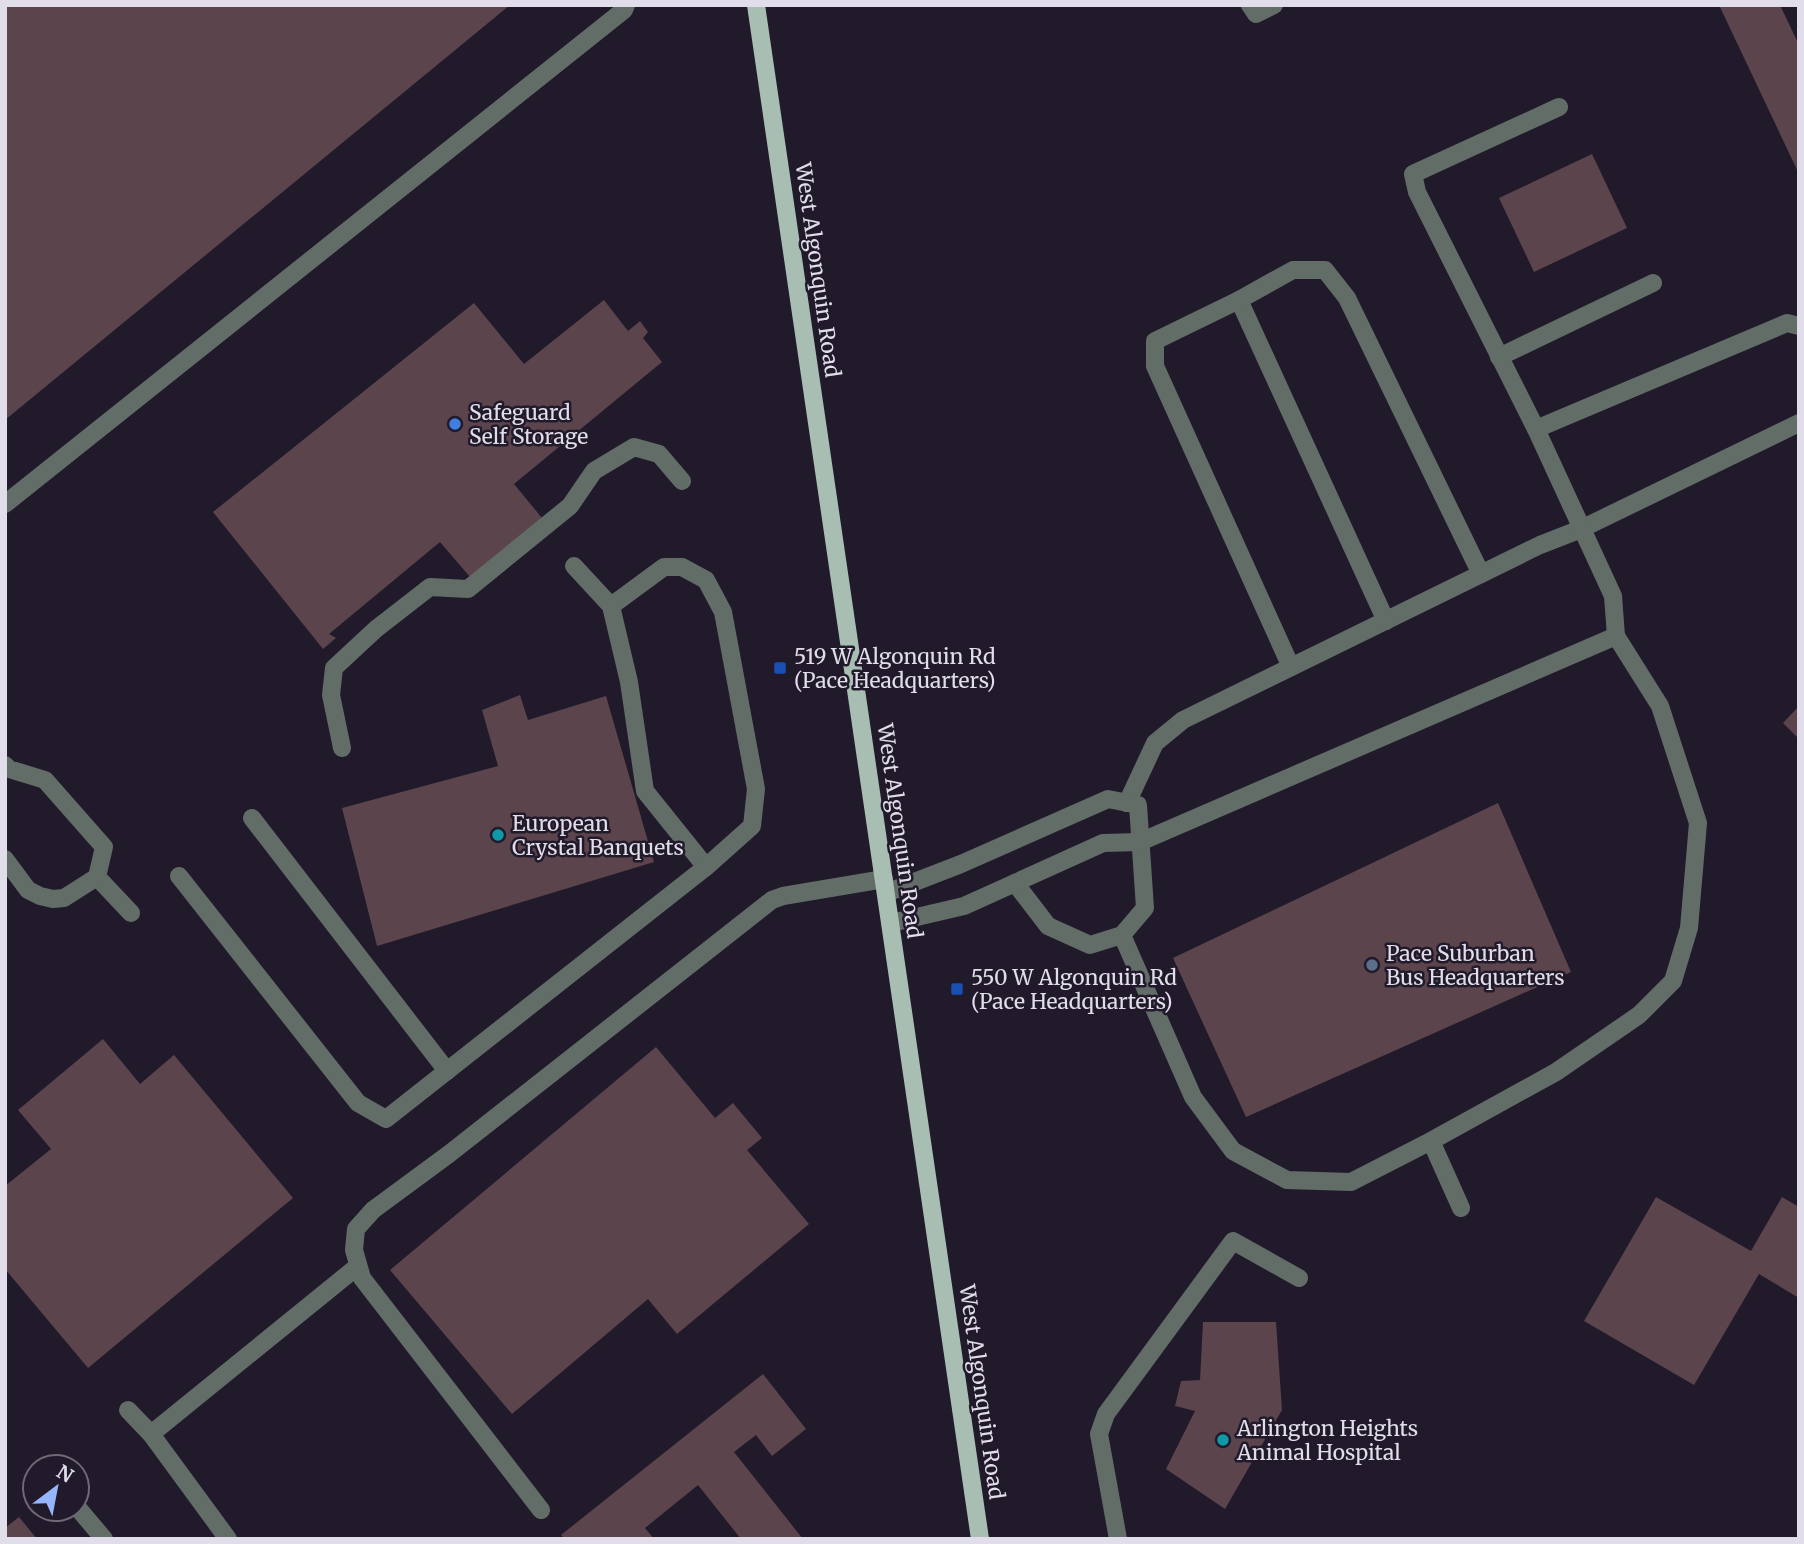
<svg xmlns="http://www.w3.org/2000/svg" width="1804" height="1544" font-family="Merriweather,serif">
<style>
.building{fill:#5b444c}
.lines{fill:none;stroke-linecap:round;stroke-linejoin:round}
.minor{stroke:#636d67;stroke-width:18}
.major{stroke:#a9beb2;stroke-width:18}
.shop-dot{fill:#3f7fe0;stroke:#211a2b;stroke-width:2.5}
.transit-dot{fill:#1a4fb4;stroke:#211a2b;stroke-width:2.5}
.culture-dot{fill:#0f9aa8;stroke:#211a2b;stroke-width:2.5}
.service-dot{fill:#5c6f8a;stroke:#211a2b;stroke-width:2.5}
.labels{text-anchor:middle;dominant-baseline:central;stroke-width:5;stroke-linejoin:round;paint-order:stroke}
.street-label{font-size:21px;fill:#e2ddea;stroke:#211a2b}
.poi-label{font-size:21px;fill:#e2ddea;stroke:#211a2b;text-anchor:start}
</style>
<rect width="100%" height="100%" fill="#211a2b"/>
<g class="building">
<path d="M5,5H510L5,420Z"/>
<path d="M1719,5H1780L1799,45V174Z"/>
<path d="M1592,154L1627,228L1534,272L1499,198Z"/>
<path d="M604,300L628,331L640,321L648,332L643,338L662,362L514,484L542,518L470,577L440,542L329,634L336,638L323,649L213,512L474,303L524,364Z"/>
<path d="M520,695L528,720L606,696L654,862L377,946L342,808L498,766L482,710Z"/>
<path d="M1799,706V739L1783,723Z"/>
<path d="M1498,803L1571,972L1246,1117L1173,958Z"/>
<path d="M103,1039L140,1084L174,1055L293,1198L88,1368L5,1269V1186L51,1149L18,1110Z"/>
<path d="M656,1047L715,1118L733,1103L762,1138L747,1150L809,1224L677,1334L648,1299L512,1414L390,1270Z"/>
<path d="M1656,1197L1751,1251L1782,1197L1799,1207V1298L1759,1274L1694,1385L1584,1321Z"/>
<path d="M1203,1322H1276L1282,1410L1225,1509L1166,1469L1195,1411L1175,1406L1181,1381L1200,1380Z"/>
<path d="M763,1374L806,1429L772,1456L756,1435L734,1452L803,1539H741L698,1485L645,1528L654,1539H564L561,1535Z"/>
<path d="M19,1517L37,1539H5V1528Z"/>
</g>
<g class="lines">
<g class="minor">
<path d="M1250,5L1256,14L1274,5"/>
<path d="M1239,300L1386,621"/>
<path d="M1499,357L1653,283"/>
<path d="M1536,429L1787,323L1799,326"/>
<path d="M5,504L624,10L626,5"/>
<path d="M574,566L611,606L629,682L645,791L706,867L752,826L756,789L723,612L706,580L682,567H664L611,606"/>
<path d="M1291,667L1155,366V341L1239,300L1293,270H1325L1347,298L1481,574"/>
<path d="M342,748L331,695L334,668L376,629L430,587L468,589L570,506L594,471L634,447L659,454L682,481"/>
<path d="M5,765L9,769L45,780L104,847L97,877L131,913"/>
<path d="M1127,803L1155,743L1183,720L1540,545L1581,529L1799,423"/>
<path d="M252,818L447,1071"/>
<path d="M5,859L28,890L40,896L53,899L64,898L97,877"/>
<path d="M179,876L358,1103L386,1119L706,867"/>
<path d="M886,893L961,864L1108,799L1138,805L1145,908L1122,935L1090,945L1048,926L1015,883"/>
<path d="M891,923L964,906L1103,843L1140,842L1616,636"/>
<path d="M1122,935L1193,1097L1233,1151L1287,1180L1351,1182L1431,1141"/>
<path d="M1461,1208L1431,1141L1556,1072L1639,1015L1673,981L1689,928L1698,823L1660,706L1616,636L1613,596L1536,429L1417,192L1413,174L1559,107"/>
<path d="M128,1410L151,1434L228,1539"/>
<path d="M151,1434L358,1266"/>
<path d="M77,1507L104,1539"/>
<path d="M541,1510L362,1278L354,1250L356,1229L373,1210L449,1154L772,900L783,896L884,879"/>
<path d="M1118,1539L1099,1434L1106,1414L1233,1241L1299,1278"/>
</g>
<path class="major" d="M756,5L980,1539"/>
</g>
<circle class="shop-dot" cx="455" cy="424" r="7"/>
<g class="transit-dot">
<rect x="773" y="661" width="14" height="14" rx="3.5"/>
<rect x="950" y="982" width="14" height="14" rx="3.5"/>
</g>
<g class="culture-dot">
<circle cx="498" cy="835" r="7"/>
<circle cx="1223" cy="1440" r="7"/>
</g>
<circle class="service-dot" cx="1372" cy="965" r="7"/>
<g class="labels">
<g class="street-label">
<text transform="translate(818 270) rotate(82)">West Algonquin Road</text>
<text transform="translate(900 831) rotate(82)">West Algonquin Road</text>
<text transform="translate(982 1392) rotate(82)">West Algonquin Road</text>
</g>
<g class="poi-label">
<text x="469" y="412">Safeguard<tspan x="469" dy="24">Self Storage</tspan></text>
<text x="794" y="656">519 W Algonquin Rd<tspan x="794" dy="24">(Pace Headquarters)</tspan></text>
<text x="512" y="823">European<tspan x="512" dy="24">Crystal Banquets</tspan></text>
<text x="1386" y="953">Pace Suburban<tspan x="1386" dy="24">Bus Headquarters</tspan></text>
<text x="971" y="977">550 W Algonquin Rd<tspan x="971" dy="24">(Pace Headquarters)</tspan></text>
<text x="1237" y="1428">Arlington Heights<tspan x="1237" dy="24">Animal Hospital</tspan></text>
</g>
</g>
<rect width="1804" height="1544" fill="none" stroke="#e2ddea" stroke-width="14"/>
<g transform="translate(56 1488) rotate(32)"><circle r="33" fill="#211a2b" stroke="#6e6877" stroke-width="2"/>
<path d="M0-5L12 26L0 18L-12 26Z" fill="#95b6fd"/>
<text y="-10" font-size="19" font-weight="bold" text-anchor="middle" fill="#e2ddea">N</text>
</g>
</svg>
